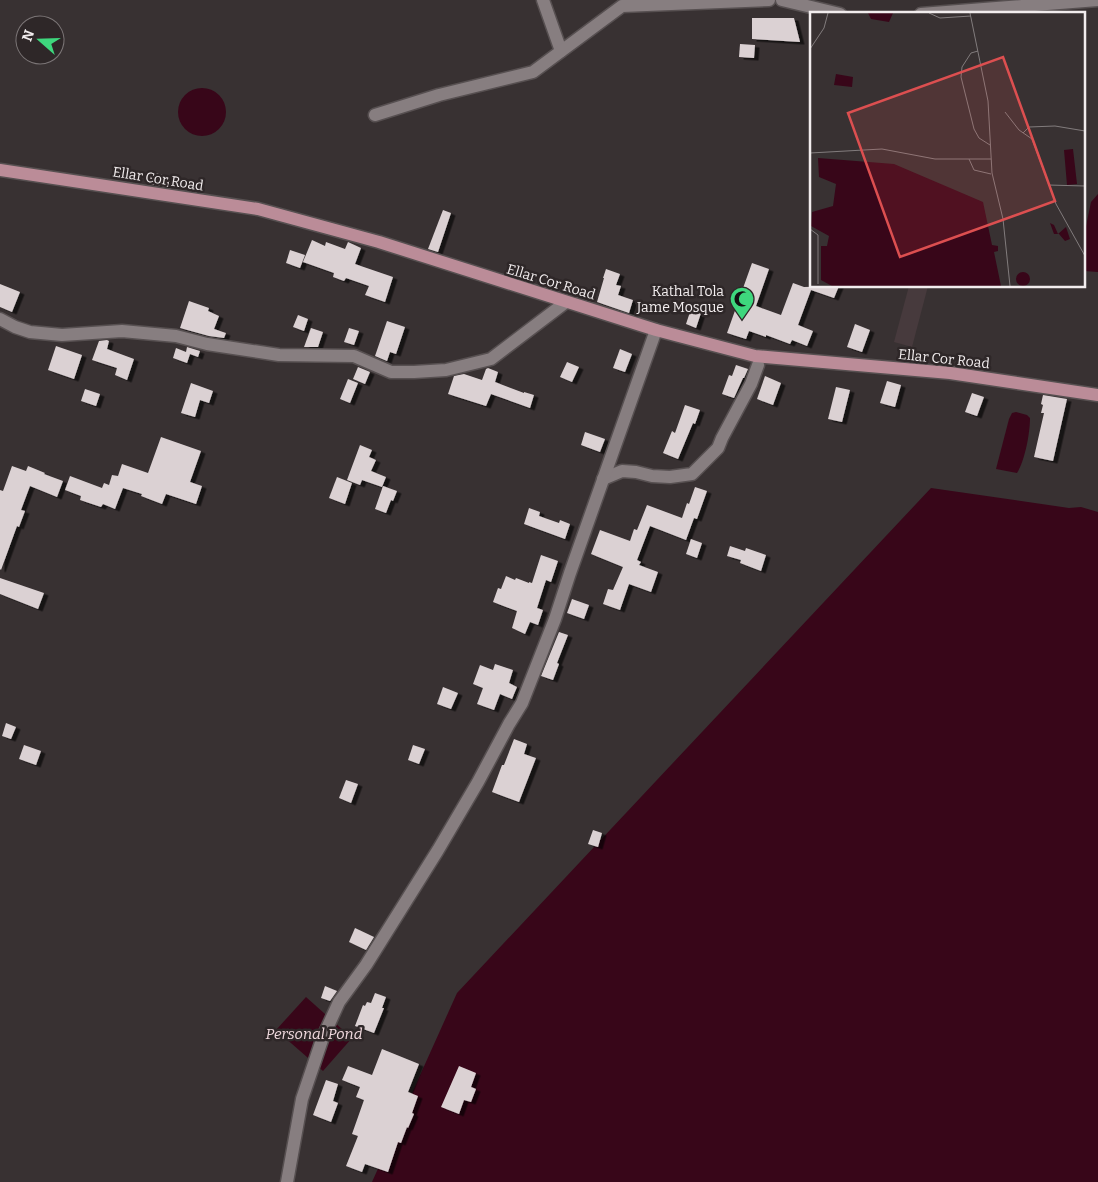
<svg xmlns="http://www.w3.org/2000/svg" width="1098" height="1182" font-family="Bitter,serif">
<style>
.built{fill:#473a3d}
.water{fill:#380619}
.building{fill:#dbd1d3;filter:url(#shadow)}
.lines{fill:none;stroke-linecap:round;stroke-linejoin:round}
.minor-casing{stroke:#575051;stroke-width:15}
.major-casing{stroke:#575051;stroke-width:15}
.minor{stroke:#877e80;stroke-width:12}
.major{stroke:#bb8c98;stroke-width:12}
.labels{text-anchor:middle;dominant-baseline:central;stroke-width:5;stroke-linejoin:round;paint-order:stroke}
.street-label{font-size:14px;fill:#f2edee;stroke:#2e2728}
.poi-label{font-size:14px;fill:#f2edee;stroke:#2e2728;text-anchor:end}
.water-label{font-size:15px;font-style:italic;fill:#f1dadf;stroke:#2e2728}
.inset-road{fill:none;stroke:#827c7d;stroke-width:1}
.view{fill:#dc4f50;fill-opacity:0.15;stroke:#dc4f50;stroke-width:2.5}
.inset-edge{fill:none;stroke:#f2edee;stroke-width:2.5}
</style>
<defs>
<filter id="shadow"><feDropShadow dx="4.5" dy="2.5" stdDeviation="0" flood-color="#0009"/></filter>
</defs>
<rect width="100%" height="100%" fill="#383132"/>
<path class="built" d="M909,286H928L912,347L894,342Z"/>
<g class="water">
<circle cx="202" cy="112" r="24"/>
<path d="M1098,194V272L1084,271V236L1091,202Z"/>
<path d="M1016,412L1027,415L1030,418C1030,433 1025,460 1017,473L996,469L1009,419L1012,413Z"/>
<path d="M931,488L1069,508L1081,507L1098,512V1182H372L457,993Z"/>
<path d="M306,997L352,1038L323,1071L276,1030Z"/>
</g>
<g class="building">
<path d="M752,18H794L800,42L752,39Z"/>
<path d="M740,44L755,45L754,58L739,57Z"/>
<path d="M152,172L170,177L168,187L149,184Z"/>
<path d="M443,210L451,213L438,252L428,249Z"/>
<path d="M312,240L325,246L326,242L345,249L348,242L361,248L355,264L393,277L385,302L365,295L369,286L346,278L344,281L333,277L334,273L303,262Z"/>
<path d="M290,250L305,255L300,268L286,263Z"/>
<path d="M752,263L769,269L756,306L781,315L793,283L804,287L839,286L834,298L811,290L798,325L813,331L807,346L792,340L790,344L766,335V337L749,331L746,339L727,333Z"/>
<path d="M606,269L620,274L616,285L621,286L618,295L633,300L629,313L597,302L604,278H603Z"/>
<path d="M0,284L20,292L12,312L0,307Z"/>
<path d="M189,301L209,308L208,311L219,316L214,329L226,333L224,338L209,336L180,328Z"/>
<path d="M691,309L701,313L696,328L686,324Z"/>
<path d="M298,315L308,319L304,331L293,327Z"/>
<path d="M387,321L405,327L396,354L390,352L387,361L375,356Z"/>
<path d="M855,324L870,330L862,352L847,347Z"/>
<path d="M311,328L323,332L318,347H304Z"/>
<path d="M349,328L359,331L354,345L344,342Z"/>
<path d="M107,340L109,341L107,349L134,359L127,380L115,375L117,368L92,360L99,341Z"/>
<path d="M56,346L82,355L74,379L48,370Z"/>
<path d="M187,347L200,351L198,357L190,354L187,363L173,358L176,348L186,352Z"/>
<path d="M620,349L632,354L625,372L613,368Z"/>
<path d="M567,362L579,367L572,382L560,377Z"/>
<path d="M736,365L748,369L744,378H743L734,398L722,394L729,375L732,376Z"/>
<path d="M358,367L370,372L365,384L353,379Z"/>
<path d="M488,368L498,372L495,382L524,393V392L534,395L530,408L491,394L486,406L448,394L454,376L464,374L482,380L486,369Z"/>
<path d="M765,376L781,383L773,405L757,399Z"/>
<path d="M348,379L358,383L350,403L340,399Z"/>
<path d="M887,381L901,385L895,407L880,403Z"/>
<path d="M191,383L213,391L209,403L200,400L195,417L181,413Z"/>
<path d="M836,387L850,390L842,422L828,419Z"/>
<path d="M85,389L100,394L96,406L81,401Z"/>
<path d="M972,393L984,397L977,416L965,412Z"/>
<path d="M1043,395L1067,399L1053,461L1034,457L1044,413H1041L1043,405L1041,404Z"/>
<path d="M685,405L700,410L695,424L693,423L678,459L663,453L672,431L675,433Z"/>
<path d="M585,432L605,439L600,452L581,445Z"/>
<path d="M161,437L201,451L190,482L202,486L196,504L166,494L162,504L141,496L142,494L123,488L115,509L103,504L101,507L80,500L81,496L65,490L70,476L102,488L104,483L109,485L112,475L118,476L122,464L148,473Z"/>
<path d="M360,445L372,450L369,457L376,460L371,471L386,477L382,487L362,480L360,485L347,480Z"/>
<path d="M12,466L26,471L28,466L45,473L44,474L63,481L57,497L30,486L21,510L25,511L19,527L17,526L1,570L0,569V490L3,491Z"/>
<path d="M337,477L352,483L345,504L329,498Z"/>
<path d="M383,486L397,491L393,501L391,500L386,513L375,509Z"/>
<path d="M695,487L707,491L697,519L694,518L686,540L650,526L637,560L641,562L639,565L658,572L651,592L629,584L620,610L603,604L608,589L613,590L623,567L591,554L600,530L630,541L634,529L637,530L647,505L682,518L687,503L689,504Z"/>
<path d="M529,508L540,512L539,516L559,523L560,520L570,524L565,539L524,524Z"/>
<path d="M691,539L702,543L697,558L686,554Z"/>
<path d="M730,546L745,551L746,548L766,555L761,571L740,563L741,560L727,556Z"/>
<path d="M541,555L558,561L551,582L546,580L537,608L543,610L538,625L530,622L525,634L512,628L517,611L493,602L498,588L501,589L506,576L515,580L516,578L529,583V582L532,583Z"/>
<path d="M0,578L44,593L38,609L0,594Z"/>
<path d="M572,599L589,605L584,619L567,613Z"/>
<path d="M559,632L568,635L557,663L559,664L553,680L541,676Z"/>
<path d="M495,664L513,670L509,683L517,687L512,699L500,694L494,710L477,704L483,688L473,684L480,665L493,670Z"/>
<path d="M443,687L458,693L451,709L437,704Z"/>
<path d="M6,723L16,727L11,739L2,736Z"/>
<path d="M514,739L527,744L524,754L536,758L519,802L492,792L502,765H504Z"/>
<path d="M24,745L41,751L36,765L19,759Z"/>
<path d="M413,745L425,749L419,764L408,760Z"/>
<path d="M346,780L358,784L351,803L339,798Z"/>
<path d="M593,830L602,833L598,847L588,844Z"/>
<path d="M355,928L374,937L366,950L349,942Z"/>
<path d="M325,986L337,991L330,1001L321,998Z"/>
<path d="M375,993L386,997L382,1008H384L374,1033L355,1026L363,1005L365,1006L367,1002L371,1003Z"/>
<path d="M382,1049L419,1064L408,1092L418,1096L412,1113L414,1114L408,1128L407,1127L401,1143L398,1142L388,1172L365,1164L362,1172L346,1166L358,1136L352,1134L364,1100L356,1097L360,1087L342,1080L348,1066L372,1075Z"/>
<path d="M459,1066L476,1073L471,1087L476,1089L471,1102L464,1100L459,1114L441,1107Z"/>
<path d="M326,1080L338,1084L333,1101L338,1103L331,1122L313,1115Z"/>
</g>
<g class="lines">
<defs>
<g id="minor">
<path d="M543,0L561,51"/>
<path d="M782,0L840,14"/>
<path d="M921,14L1098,0"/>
<path d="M375,115L439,95L533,72L622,6L769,0"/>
<path d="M0,319L15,327L30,332L62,335L122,331L176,336L207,344L279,355L354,356L391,372H414L446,370L491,359L566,302"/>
<path d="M603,479L622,471L636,472L652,476L670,477L692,474L718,448L722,438L751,384L758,365"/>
<path d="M287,1182L302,1099L323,1037L339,1002L366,965L438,850L478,782L509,724L522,703L555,619L570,573L656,330"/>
</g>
<path id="major" d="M0,170L258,209L379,242L656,330L755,356L950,373L1098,395"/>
</defs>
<use href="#minor" class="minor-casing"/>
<use href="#major" class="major-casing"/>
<use href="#minor" class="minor"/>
<use href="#major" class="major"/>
</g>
<defs>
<symbol id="mosque-pin" viewBox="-11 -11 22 30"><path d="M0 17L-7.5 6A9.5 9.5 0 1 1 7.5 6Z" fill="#3ed77d" stroke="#2e2728"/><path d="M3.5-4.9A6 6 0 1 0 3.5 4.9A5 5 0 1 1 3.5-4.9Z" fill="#111"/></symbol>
</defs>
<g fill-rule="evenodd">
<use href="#mosque-pin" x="728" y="285" width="28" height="38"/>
</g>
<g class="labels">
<g class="street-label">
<text transform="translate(158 179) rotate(9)">Ellar Cor Road</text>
<text transform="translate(551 282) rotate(17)">Ellar Cor Road</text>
<text transform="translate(944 359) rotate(6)">Ellar Cor Road</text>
</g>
<g class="poi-label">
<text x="724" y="291">Kathal Tola<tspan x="724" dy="16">Jame Mosque</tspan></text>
</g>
<g class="water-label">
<text x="314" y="1034">Personal Pond</text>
</g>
</g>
<g transform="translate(810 12)">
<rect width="275" height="275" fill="#383132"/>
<path d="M58,1H83L79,10L61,7ZM26,62L43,65L42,75L24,73ZM263,137L267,172L257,173L254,138ZM8,146L84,152L173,190L182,233L188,234V239L184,240L191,274H22L11,268V234H17L19,224L1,214L2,200L23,194L26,172L9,165ZM240,211L244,213L248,222L256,215L260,227L255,229L249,222H244ZM206 267a7 7 0 1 1 14 0a7 7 0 1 1-14 0Z" fill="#380619"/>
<path class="inset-road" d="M119,1L130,6L161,4M160,1L178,89L182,161L193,207L200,274M0,37L14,16L18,1M168,39L161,41L152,55L151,65L164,117L169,126L180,133M195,100L209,118L222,127L246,192L275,244M213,121L219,115L245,114L275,119M0,141L72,137L125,147H181M159,147L164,158L181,162M238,173L275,174M0,217L8,223V272"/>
<path class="view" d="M193,45L245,189L90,245L38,101Z"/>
<rect width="275" height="275" class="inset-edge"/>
</g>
<g transform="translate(40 40) rotate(290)"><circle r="24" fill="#2e2728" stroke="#7c7677"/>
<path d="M0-4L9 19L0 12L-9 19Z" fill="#3ed77d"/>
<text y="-8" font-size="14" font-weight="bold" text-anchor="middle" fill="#f2edee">N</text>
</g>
</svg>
